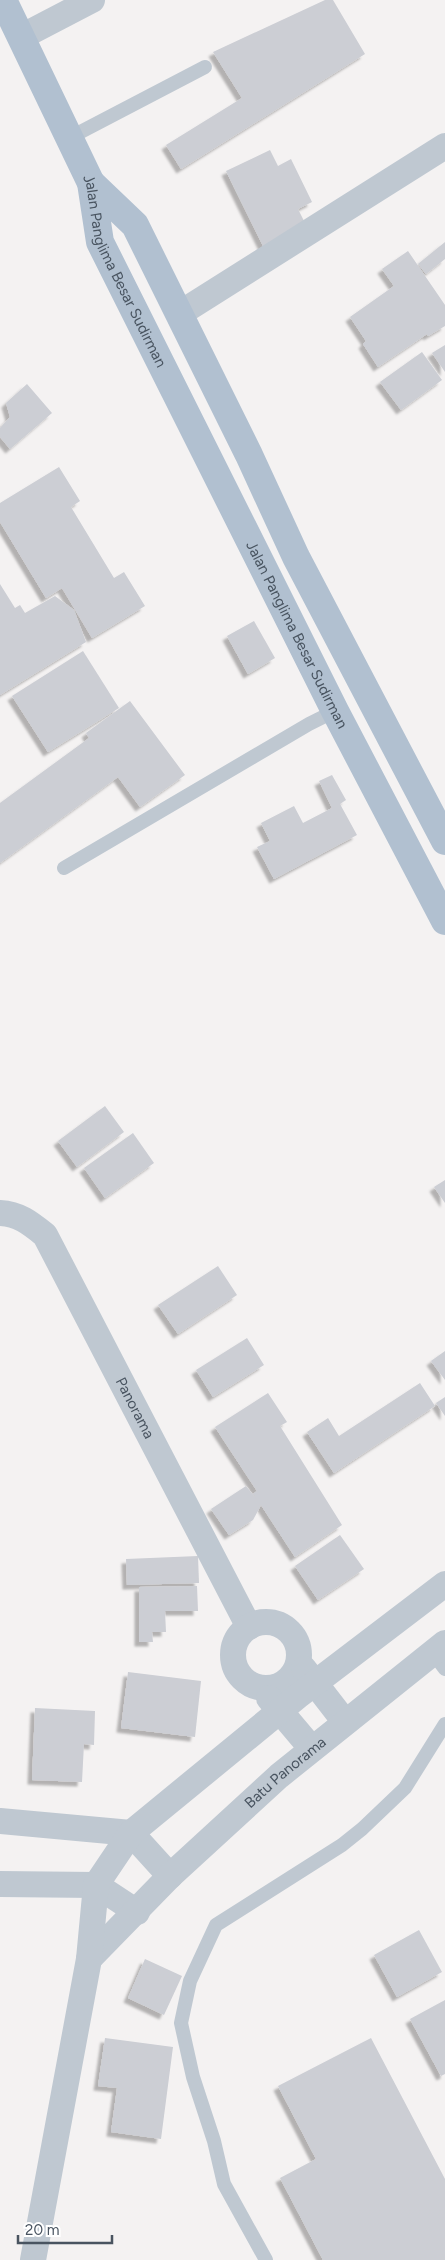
<svg xmlns="http://www.w3.org/2000/svg" width="445" height="2260" font-family="Figtree,sans-serif">
<style>
.building{fill:#ccced4;filter:url(#shadow)}
.lines{fill:none;stroke-linecap:round;stroke-linejoin:round}
.service{stroke:#bfc8d1;stroke-width:14}
.minor{stroke:#bfc8d1;stroke-width:26}
.primary{stroke:#b1c0d0;stroke-width:28}
.labels{text-anchor:middle;dominant-baseline:central;stroke-width:4;stroke-linejoin:round;paint-order:stroke}
.street-label{font-size:15px;fill:#495460;stroke:#fff}
</style>
<defs>
<filter id="shadow"><feDropShadow dx="-4.5" dy="4.5" stdDeviation="1" flood-color="#0004"/></filter>
</defs>
<rect width="100%" height="100%" fill="#f4f2f2"/>
<g class="building">
<path d="M325,0H333L365,54L181,169L166,145L242,98L213,52Z"/>
<path d="M270,150L278,166L291,159L312,202L298,209L308,229L265,250L226,171Z"/>
<path d="M445,242V259L426,274L418,264Z"/>
<path d="M408,251L445,305V326L428,336L427,334L378,367L363,344L366,341L350,317L394,286L382,269Z"/>
<path d="M445,345V372L432,353Z"/>
<path d="M422,352L442,380L401,410L380,382Z"/>
<path d="M27,384L52,413L10,449L0,437V428L10,417L6,403Z"/>
<path d="M59,467L80,501L71,507L114,578L124,572L145,606L92,638L62,588L46,598L0,522V503Z"/>
<path d="M0,584L15,608L20,605L25,613L55,596L74,610L86,642L0,695Z"/>
<path d="M254,621L275,658L248,674L227,636Z"/>
<path d="M83,651L119,708L48,752L12,696Z"/>
<path d="M130,701L185,775L140,807L118,777L0,863V803L89,738L86,733Z"/>
<path d="M332,775L346,800L340,804L357,835L274,879L257,847L270,841L261,823L294,806L303,823L332,808L319,781Z"/>
<path d="M105,1106L124,1132L77,1167L58,1141Z"/>
<path d="M133,1133L154,1163L105,1198L84,1168Z"/>
<path d="M445,1180V1203L434,1187Z"/>
<path d="M218,1266L237,1295L178,1334L158,1305Z"/>
<path d="M247,1338L264,1365L213,1397L196,1370Z"/>
<path d="M445,1351V1380L431,1361Z"/>
<path d="M420,1383L435,1406L334,1473L307,1432L328,1418L339,1436Z"/>
<path d="M268,1393L287,1422L280,1426L342,1525L295,1557L261,1505L253,1520L229,1535L211,1509L246,1486L258,1501L253,1494L257,1491L215,1427Z"/>
<path d="M445,1397V1416L436,1403Z"/>
<path d="M340,1535L364,1569L318,1600L295,1566Z"/>
<path d="M198,1556L199,1583L127,1585L126,1559Z"/>
<path d="M197,1586L198,1611H165L166,1632H152L153,1642H139V1587Z"/>
<path d="M128,1672L201,1681L195,1737L121,1728Z"/>
<path d="M35,1708L95,1711L94,1745L84,1744L82,1782L32,1780Z"/>
<path d="M419,1930L442,1972L397,1997L374,1955Z"/>
<path d="M145,1959L182,1976L164,2015L128,1998Z"/>
<path d="M445,2000V2074L441,2076L410,2019Z"/>
<path d="M105,2038L173,2047L161,2139L111,2132L117,2088L98,2086Z"/>
<path d="M371,2038L445,2179V2260H323L280,2178L316,2159L278,2086Z"/>
</g>
<g class="lines">
<g class="service">
<path d="M69,138L205,67"/>
<path d="M64,868L309,724L335,711"/>
<path d="M433,1653L445,1669"/>
<path d="M266,2260L224,2184L214,2141L193,2077L181,2023L190,1981L216,1925L342,1845L362,1829L405,1788L445,1724"/>
</g>
<g class="minor">
<path d="M21,37L92,0"/>
<path d="M179,314L445,146"/>
<path id="s1" d="M0,1213C19,1214 30,1223 45,1235L249,1627"/>
<circle cx="266" cy="1655" r="33"/>
<path d="M304,1669L345,1722"/>
<path d="M269,1698L312,1749"/>
<path d="M0,1821L131,1833L170,1876"/>
<path d="M0,1884L96,1885L137,1912"/>
<path id="s2" d="M89,1959L170,1876L279,1776L445,1643"/>
<path d="M33,2260L89,1959L96,1885L131,1833L298,1696L445,1584"/>
</g>
<g class="primary">
<path id="s3" d="M3,0L91,183L100,242L335,711L445,921"/>
<path d="M91,183L135,225L249,455L296,557L445,841"/>
</g>
</g>
<g class="labels">
<g class="street-label">
<text stroke="none"><textPath href="#s3" startOffset="298">Jalan Panglima Besar Sudirman</textPath></text>
<text stroke="none"><textPath href="#s3" startOffset="702">Jalan Panglima Besar Sudirman</textPath></text>
<text stroke="none"><textPath href="#s1" startOffset="246">Panorama</textPath></text>
<text stroke="none"><textPath href="#s2" startOffset="271">Batu Panorama</textPath></text>
</g>
</g>
<path d="M18 2235v8h94v-8" fill="none" stroke="#495460" stroke-width="2.5"/>
<text x="25" y="2235" font-size="15" fill="#495460" stroke="#ffffff" stroke-width="4" paint-order="stroke">20 m</text>
</svg>
